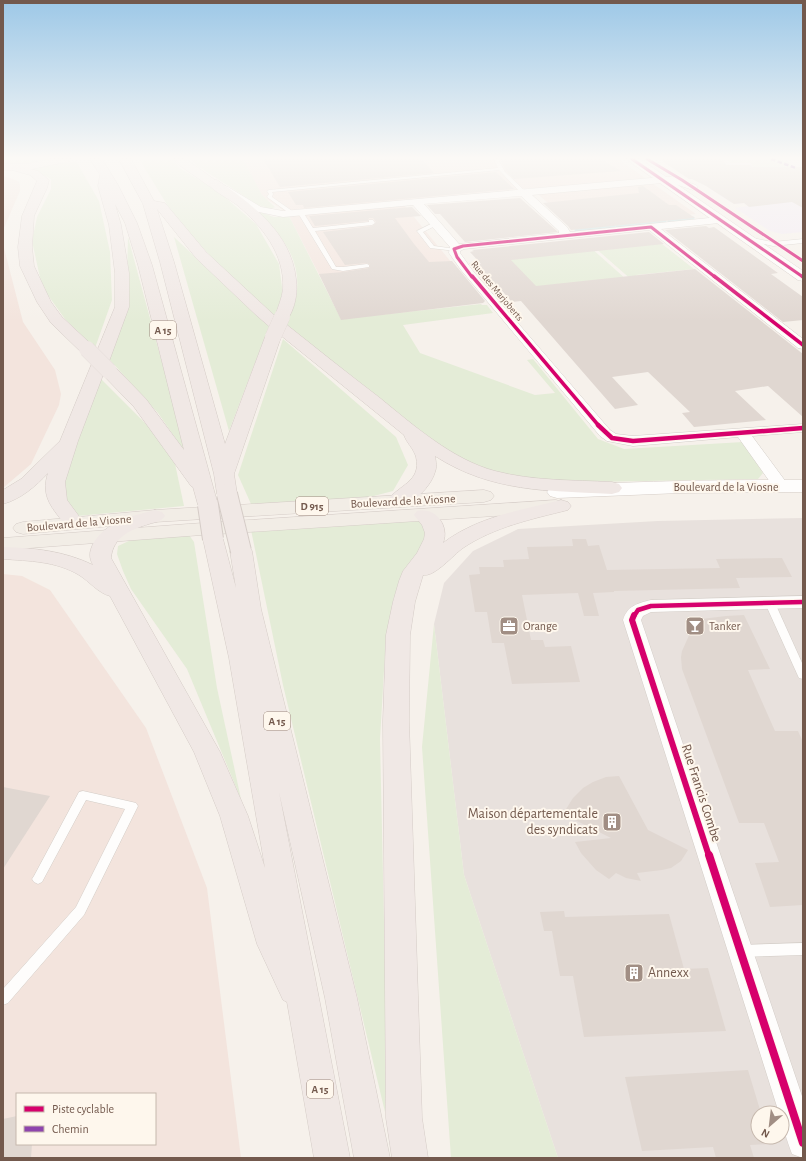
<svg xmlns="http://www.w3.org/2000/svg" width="806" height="1161" font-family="'Alegreya Sans',sans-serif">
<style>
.commercial{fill:#f3e4dd;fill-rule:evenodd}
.industrial{fill:#e8e1dd;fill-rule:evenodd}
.education{fill:#f2eaf2}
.green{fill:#e4ecd7}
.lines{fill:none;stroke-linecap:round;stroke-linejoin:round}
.stream{stroke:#cee5e5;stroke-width:3}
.building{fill:#e0d7d1}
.lane-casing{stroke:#d3cdc7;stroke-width:1}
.street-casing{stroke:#d3cdc7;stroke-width:1}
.secondary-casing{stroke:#d6cec8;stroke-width:1}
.primary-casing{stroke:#d5ccc7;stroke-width:1}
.highway-casing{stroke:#d5ccc7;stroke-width:1}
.lane{fill:#fefdfc;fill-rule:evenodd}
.street{fill:#fefdfc;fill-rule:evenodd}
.secondary{fill:#fefdfc;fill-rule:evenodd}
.primary{fill:#f2ede6;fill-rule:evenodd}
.highway{fill:#f0e8e5;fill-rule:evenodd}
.highway-bridge-far1-casing{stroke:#d5ccc7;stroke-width:16;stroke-linecap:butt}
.highway-bridge-casing{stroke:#d5ccc7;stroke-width:22;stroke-linecap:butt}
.highway-bridge-far1{stroke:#f0e8e5;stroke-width:16}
.highway-bridge{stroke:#f0e8e5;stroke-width:20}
.quiet{stroke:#8e44ad;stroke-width:2.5;stroke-dasharray:4.5 2.5;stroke-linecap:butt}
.cycleway-far4-casing{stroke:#fef7ed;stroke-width:4.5}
.cycleway-far3-casing{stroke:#fef7ed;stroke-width:5.5}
.cycleway-far2-casing{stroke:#fef7ed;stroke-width:7}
.cycleway-far1-casing{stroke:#fef7ed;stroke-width:8}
.cycleway-casing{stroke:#fef7ed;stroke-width:10}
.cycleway-far4{stroke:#d6006c;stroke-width:3}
.cycleway-far3{stroke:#d6006c;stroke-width:3.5}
.cycleway-far2{stroke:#d6006c;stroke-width:4.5}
.cycleway-far1{stroke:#d6006c;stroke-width:6}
.cycleway{stroke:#d6006c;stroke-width:8}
.labels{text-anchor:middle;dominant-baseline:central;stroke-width:4;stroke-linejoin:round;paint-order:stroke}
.far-street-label{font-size:10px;fill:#73594d;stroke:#fef7ed}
.shield{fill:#fef7ed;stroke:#9d887d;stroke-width:1}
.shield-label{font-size:11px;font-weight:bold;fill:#73594d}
.street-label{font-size:12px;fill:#73594d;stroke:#fef7ed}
.poi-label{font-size:12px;fill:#73594d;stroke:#fef7ed;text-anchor:start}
.near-street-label{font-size:14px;fill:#73594d;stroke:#fef7ed}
.near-poi-label{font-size:14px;fill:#73594d;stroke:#fef7ed;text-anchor:end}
</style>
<rect width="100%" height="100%" fill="#f6f1eb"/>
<g class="commercial">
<path d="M243,159H618L696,214L575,227L531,188L400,200L484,302L344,320L342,319L290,218L283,210L262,196Z"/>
<path d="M3,176L13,179L19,182L20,185V191L3,230Z"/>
<path d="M3,244L23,322L55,370L61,394L59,405L31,464L3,488Z"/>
<path d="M3,574L22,576L50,590L146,728L207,888L241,1158H3ZM17,1094H155V1144H17Z"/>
</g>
<path class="industrial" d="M803,518V1158H558L464,875L434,624L444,583L473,551L518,529L658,521ZM758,1113H782V1137H758Z"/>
<path class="education" d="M665,159H803V232L782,234L770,231L735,208L748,206L744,203L734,204L719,195L724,194L721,192H715L695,178L689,179L688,178H690Z"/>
<g class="green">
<path d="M3,159H58C39,163 22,168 3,164Z"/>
<path d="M139,159H174L178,167L219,192L256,224L279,264L283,295L274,316L235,283L174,216Z"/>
<path d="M191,159H243L262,195L275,207L271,209L258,205L196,165Z"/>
<path d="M727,159H785L792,167L753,168L751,163H730Z"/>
<path d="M76,161L99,201L110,252L112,300L95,348L65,319L42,287L32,241L37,217L51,189V179L31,169Z"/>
<path d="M260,212L274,217L289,216L290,218L341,319L481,304L482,305H487L493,313L403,325L420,353L535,395L555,393L527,360L533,359L598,439L624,449L743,442L763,473L758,479L589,482L524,478L477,468L438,445L287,327C286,319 294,306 296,297C303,262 282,234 258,213Z"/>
<path d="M128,237L187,455L158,413L109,359L126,308Z"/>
<path d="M174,237L269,326L229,431Z"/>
<path d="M581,239L636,288L547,298L503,260Z"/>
<path d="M585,239L662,244L694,269L636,275L641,288Z"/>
<path d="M283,339L396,437L408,465L393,491L366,498L251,504L238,475Z"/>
<path d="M99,377L152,430L174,459L184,506L77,516L64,498L63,477Z"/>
<path d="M421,520L429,535L394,597L386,636L380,739L387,1060L385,1112L283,685L251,530Z"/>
<path d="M189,535L194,542L217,688L241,799L187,669L131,589L123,571L117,554L118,546L133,539Z"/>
<path d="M434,624L464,875L558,1158H451L422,747Z"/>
</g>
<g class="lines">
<g class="stream">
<path d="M669,221L693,218"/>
<path d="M617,226L665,221"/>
<path d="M576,230L614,226"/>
</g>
</g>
<g class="building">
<path d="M263,159H421L434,173L280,187Z"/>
<path d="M500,159H601L621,171L514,179L506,171Z"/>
<path d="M659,159H722L726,165H751L752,167H803V208L792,202L749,207L744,203L734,204L706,186L692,179H689Z"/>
<path d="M496,172L514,189L304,208L303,205H296L288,192Z"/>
<path d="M643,186L669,205H676L695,218L571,230L568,226L543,203L639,193L638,187Z"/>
<path d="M520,198L558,232L465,242L440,214H435L427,205Z"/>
<path d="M412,207L421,216L395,218L414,244L429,262L452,261L485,301L483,303L341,320L319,274L343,272L369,268L370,265L367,263L345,265L323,232L372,226L376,222L373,218H369L368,221L315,226L309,216Z"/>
<path d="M706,226L709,228L714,227L778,273L771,274L803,297V320L783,322L665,230Z"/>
<path d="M649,232L664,244L511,260L536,286L695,269L803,354V417L768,386L735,391L766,420L694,427L682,413L690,412L648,372L612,377L638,405L615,409L521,301L512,302L497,285L492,291L469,263L481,264L470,252L474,251L472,250Z"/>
<path d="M572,539H586L588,546L599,545L607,570L720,568L716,559L782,558L792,577L736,578L740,588L614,591V592L593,593L599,616H584L578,593L522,595L531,640H543L545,647L571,646L580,682L512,684L504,643H492L487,612H475L469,575L480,574L479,567H504L503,560L529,559L527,547L573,546Z"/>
<path d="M744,615L770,669L748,670L775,731H798L803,742V905L770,907L755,863L779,862L764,823H739L682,669L681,657L682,651L691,631L685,621L726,616Z"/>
<path d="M619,776L648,830L688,850L681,861L671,868L662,870L637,873L641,881L626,878L616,873L609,879L596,870L581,853L575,842L611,838L563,814L573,798L583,788L593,782L606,777Z"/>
<path d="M3,787L50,796L3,869Z"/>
<path d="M564,911L565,917L669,914L684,969L708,968L726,1031L584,1037L573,976H560L552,931H544L540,912Z"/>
<path d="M748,1070L761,1113H758V1137H769L771,1144L750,1145L754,1158H716L713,1147L642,1151L625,1077Z"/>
<path d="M17,1116V1144H32L31,1158H3V1119Z"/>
</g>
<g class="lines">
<defs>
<g id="lane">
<path d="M494,159H498L505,172L525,191V193H521L499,170L272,192L273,194L272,197L295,213L296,214L293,216L267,197L269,194L267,191L269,190L498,168Z"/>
<path d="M301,211L303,212L313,228L369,222V220H373L375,223L372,225L315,231L336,267H343L367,264L369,265V267L343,271L332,269L298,213Z"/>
<path d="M435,222L437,223V225L423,232L434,246L456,249V251L430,248L417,231Z"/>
<path d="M752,238L773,242L803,239V243L773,246L750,241L749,240Z"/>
<path d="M770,600L775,603L803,665V679L799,678L798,676L765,603Z"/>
<path d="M83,791L132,802L136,803L138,806L84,915L8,1003L3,1005V989L76,907L125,809L86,800L42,882L38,884L34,882L32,879L34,876L79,792Z"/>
<path d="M803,943V955L741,957L736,955L735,951L736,947L741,945Z"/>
</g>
<g id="street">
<path d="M662,177H673L696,185L698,187L693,190L672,183H662L532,195L567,227L570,232L719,217L723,218L724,220L723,222L719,223L661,229L803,339V349L798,348L649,230L464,249L460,251V253L473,271L610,430L616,434L633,436L803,424V432L752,436L789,486L787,489L781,491L775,489L738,437L633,446L607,441L600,436L461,270L449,253L450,247L413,205L283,217L254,211L220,189L225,186L228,187L261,207L283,211ZM521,196L559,231V233L459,244L424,204Z"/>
<path d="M803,596V608L651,612L643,616L641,620L803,1099V1158L792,1154C787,1140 782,1127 782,1113H779L623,620C627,606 638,603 651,600Z"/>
</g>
<g id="secondary">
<path d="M626,159H640L803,271V281L798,280Z"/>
<path d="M772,480H803V492L680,493L557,498L550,496L547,492L550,488C570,483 593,484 614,483C667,481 719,480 772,480Z"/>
</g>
<g id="primary">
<path d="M50,159H73L71,161L27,170H3V164H27Z"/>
<path d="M174,159H186L219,183L217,186H209L179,165Z"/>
<path d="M484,490L491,492L494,496L491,500L484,502L155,522L23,534L16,532L13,528L16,524L23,522L155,510Z"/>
<path d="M556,500L563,502L566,506L563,510L556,512L188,536L3,550V538L188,524Z"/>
</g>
<g id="highway">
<path d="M90,159H102L118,185L137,223L152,265L218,505L215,509L208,511L201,509L198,505L193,487L191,486L134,407L103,375L78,441L65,482L67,500L84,523L81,527L74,529L67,527C53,509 40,497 48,473C36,486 21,499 3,504V490L21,479L60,441L115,307V273L109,225L98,186L100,175ZM115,204L125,223L138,265L184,450L146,399L115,367H107L129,307V273L121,225Z"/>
<path d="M119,159H131L154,201L165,203L206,252L275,316C278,307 282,298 283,289C285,254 262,226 237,205C228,198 214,192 207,183L209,180H217C253,205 291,233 296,279C298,293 295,309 287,320L282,321C315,347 347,373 380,398C413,425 453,460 495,471C533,481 573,480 612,482L619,484L622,488L619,492L612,494C548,491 491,492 435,456C436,462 437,467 435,472C430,489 408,510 390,505L387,501C398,485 422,482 416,457C414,449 406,442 404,435L279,334L281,337L234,474L237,494L234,498L227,500L220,498L217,494L214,474L160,262L143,204ZM157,209L196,258L256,315L278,334L273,332L267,334L265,337L225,444L174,262Z"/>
<path d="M16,165L38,171L49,180L47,188L34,216L32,247L34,266L51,302L62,317L93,346L95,349L93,352L87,354L81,352L51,323L37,302L20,266L18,247L22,216L37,181L30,175L12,170L10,168L12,166Z"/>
<path d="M561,500L568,502L571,506L568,510C532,519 494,527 463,548C453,555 435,577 423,575L415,602L410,635L409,721L422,1118L428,1158H392L386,1118L383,721L386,635L393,602L399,581L403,571L417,553L424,539L425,533L422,525L414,515L417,511C435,506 450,526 443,543C477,517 521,510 561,500Z"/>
<path d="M155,510L162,512L165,516C161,522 155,522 149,524C130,530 113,537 111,558L220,752L248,816L265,868L229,658L203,539L206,535L213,533L220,535L223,539L236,588L230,551L233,546L241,545L249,546L252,551L261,609L357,998L390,1158H354L325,998L279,792L350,1158H314L287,1002L283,1000L257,944L220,816L194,752L110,596C98,593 89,581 79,575C56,561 29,561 3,559V547C35,548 64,551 93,565C89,558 89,552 93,544C105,522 132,516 155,510Z"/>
</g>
</defs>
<use href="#lane" class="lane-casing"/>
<use href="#street" class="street-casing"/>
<use href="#secondary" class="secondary-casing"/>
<use href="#primary" class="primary-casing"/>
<use href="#highway" class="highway-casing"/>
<use href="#lane" class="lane"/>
<use href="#street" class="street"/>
<use href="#secondary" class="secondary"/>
<use href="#primary" class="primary"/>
<use href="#highway" class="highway"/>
<defs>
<g id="highway-bridge-far1">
<path d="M273,337L282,317"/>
<path d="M87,349L109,371"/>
</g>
<g id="highway-bridge">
<path d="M227,494L241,551"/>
<path d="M208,505L213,539"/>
</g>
</defs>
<use href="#highway-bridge-far1" class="highway-bridge-far1-casing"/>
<use href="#highway-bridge" class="highway-bridge-casing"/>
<use href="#highway-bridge-far1" class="highway-bridge-far1"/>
<use href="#highway-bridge" class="highway-bridge"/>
<path class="quiet" d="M771,159L796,168"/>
<defs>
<g id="cycleway-far4">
<path d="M632,159L803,277"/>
<path d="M647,159L682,180L803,261"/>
<path d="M472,277L457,257L454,249L463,246L651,227L715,277"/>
</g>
<g id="cycleway-far3">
<path d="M472,276L599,426"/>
<path d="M714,276L803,345"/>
<path d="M802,276L803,277"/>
</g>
<g id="cycleway-far2">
<path d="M598,425L612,438L633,441L803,428"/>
<path d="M634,616L638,610L651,606L803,602"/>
</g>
<path id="cycleway-far1" d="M634,615L632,620L709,856"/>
<path id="cycleway" d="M709,855L803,1143"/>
</defs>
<use href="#cycleway-far4" class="cycleway-far4-casing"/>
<use href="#cycleway-far3" class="cycleway-far3-casing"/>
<use href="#cycleway-far2" class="cycleway-far2-casing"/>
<use href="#cycleway-far1" class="cycleway-far1-casing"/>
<use href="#cycleway" class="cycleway-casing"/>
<use href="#cycleway-far4" class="cycleway-far4"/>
<use href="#cycleway-far3" class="cycleway-far3"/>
<use href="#cycleway-far2" class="cycleway-far2"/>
<use href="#cycleway-far1" class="cycleway-far1"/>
<use href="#cycleway" class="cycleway"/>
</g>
<linearGradient id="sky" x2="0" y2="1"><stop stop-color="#9dc8e7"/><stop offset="0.49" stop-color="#fbf9f6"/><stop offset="1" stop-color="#fbf9f6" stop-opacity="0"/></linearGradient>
<rect width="806" height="322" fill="url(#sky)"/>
<defs>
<symbol id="office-square" viewBox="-11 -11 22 22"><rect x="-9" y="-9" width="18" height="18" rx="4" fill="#a18e84" stroke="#fef7ed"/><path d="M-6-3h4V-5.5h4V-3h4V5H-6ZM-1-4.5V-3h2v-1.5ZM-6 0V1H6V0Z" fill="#fff"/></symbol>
<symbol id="bar-square" viewBox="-11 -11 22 22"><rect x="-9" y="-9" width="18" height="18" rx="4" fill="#a18e84" stroke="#fef7ed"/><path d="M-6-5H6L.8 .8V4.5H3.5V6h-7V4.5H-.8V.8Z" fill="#fff"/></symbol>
<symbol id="building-square" viewBox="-11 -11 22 22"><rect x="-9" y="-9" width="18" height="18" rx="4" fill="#a18e84" stroke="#fef7ed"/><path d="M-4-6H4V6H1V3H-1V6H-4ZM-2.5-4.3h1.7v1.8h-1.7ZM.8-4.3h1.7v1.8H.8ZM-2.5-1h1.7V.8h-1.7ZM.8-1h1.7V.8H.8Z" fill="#fff"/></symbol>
</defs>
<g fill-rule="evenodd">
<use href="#office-square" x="498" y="615" width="22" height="22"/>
<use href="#bar-square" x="684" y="615" width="22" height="22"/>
<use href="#building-square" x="601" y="811" width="22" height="22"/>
<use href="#building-square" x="623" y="962" width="22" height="22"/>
</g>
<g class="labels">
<g class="far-street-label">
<text transform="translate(497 291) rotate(50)">Rue des Marjoberts</text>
</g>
<g class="shield">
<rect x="150" y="321" width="26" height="18" rx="3"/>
<rect x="296" y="497" width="32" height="18" rx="3"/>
<rect x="264" y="712" width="26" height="18" rx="3"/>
<rect x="307" y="1080" width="26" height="18" rx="3"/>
</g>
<g class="shield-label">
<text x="163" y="330">A 15</text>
<text x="312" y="506">D 915</text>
<text x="277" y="721">A 15</text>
<text x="320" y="1089">A 15</text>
</g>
<g class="street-label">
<text x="726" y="487">Boulevard de la Viosne</text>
<text transform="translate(403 501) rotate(-3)">Boulevard de la Viosne</text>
<text transform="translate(79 523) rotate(-5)">Boulevard de la Viosne</text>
</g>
<g class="poi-label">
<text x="523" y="626">Orange</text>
<text x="709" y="626">Tanker</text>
</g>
<g class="near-street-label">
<text transform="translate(701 793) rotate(72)">Rue Francis Combe</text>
</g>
<g class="near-poi-label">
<text x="598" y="814">Maison départementale<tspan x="598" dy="16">des syndicats</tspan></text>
<text x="648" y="973" text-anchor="start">Annexx</text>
</g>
</g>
<rect width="806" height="1161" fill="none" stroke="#73594d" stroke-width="8"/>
<rect x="16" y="1093" width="140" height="52" fill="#fef7ed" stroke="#c6b8ad"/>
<rect x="24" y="1106" width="20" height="6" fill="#d6006c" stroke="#c6b8ad"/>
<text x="52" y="1113" font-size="12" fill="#73594d">Piste cyclable</text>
<rect x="24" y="1126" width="20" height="6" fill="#8e44ad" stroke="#c6b8ad"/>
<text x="52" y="1133" font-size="12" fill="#73594d">Chemin</text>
<g transform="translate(770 1125) rotate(208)"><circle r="19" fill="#fef7ed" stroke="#c6b8ad"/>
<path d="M0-3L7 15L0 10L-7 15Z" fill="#a18e84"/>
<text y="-6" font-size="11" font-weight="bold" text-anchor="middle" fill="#73594d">N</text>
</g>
</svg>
